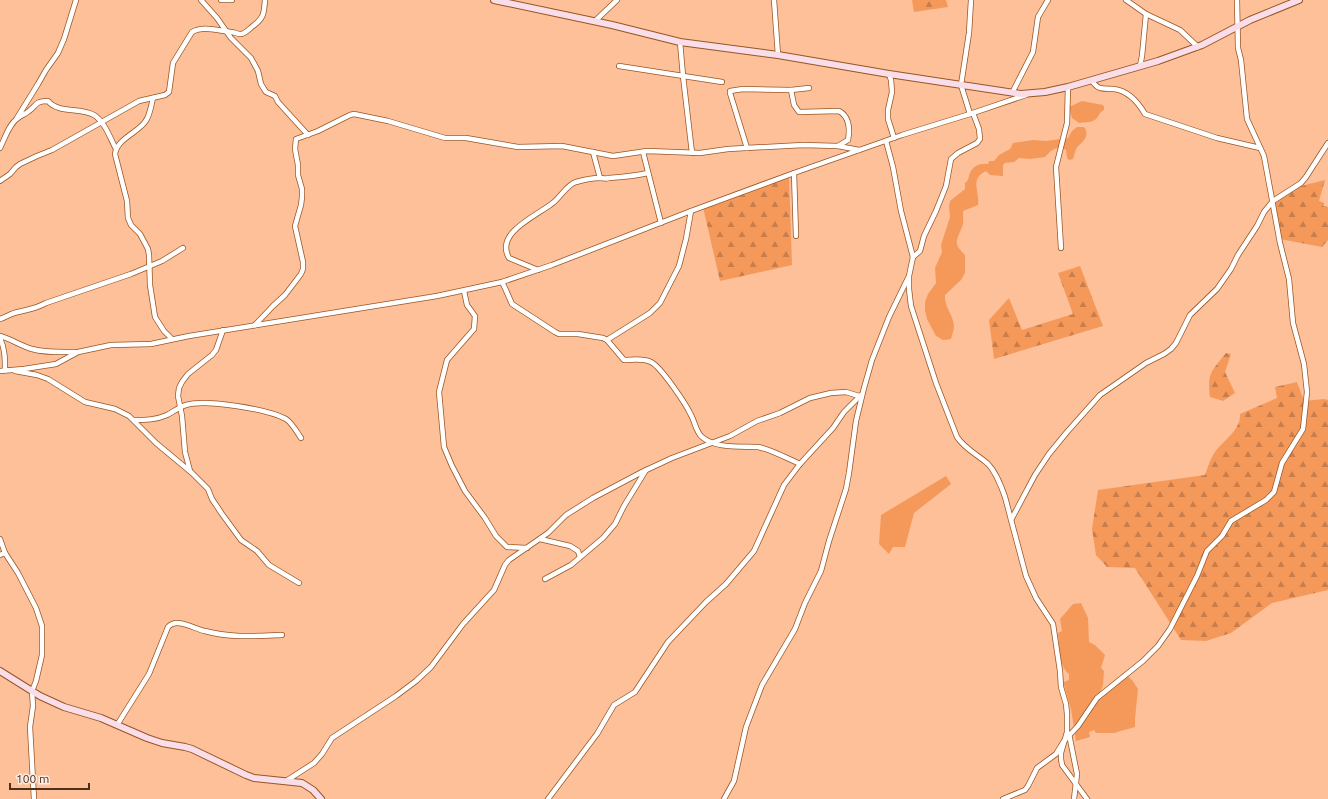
<svg xmlns="http://www.w3.org/2000/svg" width="1328" height="799" font-family="Ubuntu,sans-serif">
<style>
.grass{fill:#f5995b}
.forest{fill:url(#forest-firs)}
.lines{fill:none;stroke-linecap:round;stroke-linejoin:round}
.street-casing{stroke:#995523;stroke-width:6}
.secondary-casing{stroke:#995523;stroke-width:8}
.street{stroke:#fff;stroke-width:4.5}
.secondary{stroke:#f9dde9;stroke-width:6}
</style>
<defs>
<pattern id="forest-firs" width="22" height="20" patternUnits="userSpaceOnUse"><rect width="22" height="20" fill="#f5995b"/><path d="M5 1l3.5 6h-7zM16 11l3.5 6h-7z" fill="#c97d4a"/></pattern>
</defs>
<rect width="100%" height="100%" fill="#fdc099"/>
<g class="grass">
<path d="M1082,101L1103,105L1104,107V110C1099,113 1100,114 1097,118C1093,123 1085,122 1079,123L1072,118L1069,107Z"/>
<path d="M1077,127H1084C1092,138 1079,143 1076,149C1075,152 1074,156 1073,159L1069,160L1067,158L1066,150C1058,144 1050,151 1045,157L1030,159L1019,158L1014,162L1005,163L1003,165V176L990,175L986,171C969,179 980,192 978,205L963,211C963,217 964,222 962,227C956,242 953,243 965,255V273L961,280L945,295C944,307 953,314 954,326C954,330 952,334 951,339L943,340L936,336L927,319L925,310V302L928,294L936,283L935,268L942,252L941,245L950,217L949,206L950,201L965,189V183C969,180 968,178 970,173C973,166 980,163 988,164L989,161H994L999,155L1010,149L1013,143L1033,140L1046,141L1068,138L1072,131Z"/>
<path d="M946,476L951,484L914,513L905,547H893L889,554L879,544L881,515Z"/>
<path d="M1081,603L1088,618L1089,642L1095,645L1105,655L1101,668L1104,671L1103,685L1098,698L1126,674L1132,680L1138,689L1135,719V727L1114,733H1096L1094,730L1089,732L1090,737L1076,741L1071,709L1064,685V682L1069,680V674C1058,665 1060,646 1058,633L1062,631L1060,619L1073,604Z"/>
</g>
<g class="forest">
<path d="M912,0H946L948,7L914,12Z"/>
<path d="M789,175L792,265L720,281L703,207Z"/>
<path d="M1325,180L1319,201L1324,203L1323,206L1328,207V240L1322,247L1280,239L1273,201L1297,187Z"/>
<path d="M1080,266L1103,326L994,359L989,320L1009,298L1022,330L1073,314L1058,273Z"/>
<path d="M1226,353L1231,354L1225,372L1235,393L1223,401L1210,397C1207,372 1212,371 1226,353Z"/>
<path d="M1297,382L1304,401L1324,399L1328,400V590L1272,603L1231,633L1206,641L1181,640L1135,568L1107,567L1096,555L1092,529L1098,490L1205,475C1208,467 1210,459 1215,452C1224,440 1241,430 1240,414L1277,398L1275,387Z"/>
</g>
<g class="lines">
<defs>
<g id="street">
<path d="M201,0L217,18L231,38L251,58L258,71L261,84L264,89L266,92L275,96L278,102L308,135"/>
<path d="M221,0H232"/>
<path d="M774,0L778,55"/>
<path d="M1126,0L1146,14L1180,30L1198,47"/>
<path d="M595,21L617,0"/>
<path d="M680,42L683,76L692,153"/>
<path d="M619,66L722,82"/>
<path d="M1140,66L1142,56L1146,14"/>
<path d="M889,74L891,80L892,92L888,110V119L894,138"/>
<path d="M1092,81C1099,91 1103,88 1114,89C1129,91 1138,102 1145,114L1217,138L1260,148"/>
<path d="M791,90L794,105L799,112L839,111C850,117 850,129 848,140L838,146"/>
<path d="M1012,93L1033,52L1038,17L1048,0"/>
<path d="M153,98C151,106 150,116 145,122C137,133 117,139 115,154L127,201L128,218L131,225L140,234L148,249L149,255L150,285L155,317L164,331L172,339"/>
<path d="M973,113L979,129L980,139L977,143L958,153L951,159L946,186L936,211L924,236L920,251L913,257L909,276V289L911,306L936,383L957,437C965,449 978,455 988,464C995,471 1002,488 1005,497L1026,576L1036,598L1053,624L1060,671L1061,687L1066,704L1067,714V732L1061,753V759L1062,765L1087,799"/>
<path d="M970,114L961,85L969,33L971,0"/>
<path d="M17,118L38,84L46,70L58,53L64,39L76,0"/>
<path d="M886,141L893,167L901,211L913,257"/>
<path d="M0,148C5,138 9,124 18,118C22,115 26,114 29,111C37,105 35,101 48,101C59,114 80,107 94,115C105,122 110,138 116,149"/>
<path d="M747,148L730,93V91L743,89L791,90L809,88"/>
<path d="M593,152L600,178"/>
<path d="M643,152L661,223"/>
<path d="M794,173L796,236"/>
<path d="M0,181L10,174L16,167L20,164L37,156L52,150L139,101L165,95L169,92L173,63L192,32C203,25 219,31 231,32C234,32 237,34 240,34C244,35 249,29 253,26C264,18 264,13 265,0"/>
<path d="M1061,248L1056,167L1067,123L1068,87"/>
<path d="M538,270L509,258C494,232 539,215 554,202C560,197 569,183 576,182C583,180 593,178 600,178C603,178 606,179 609,178C623,177 635,176 648,173"/>
<path d="M502,282L505,288L512,304L555,332L559,334H578L603,338L607,340L624,360C633,360 643,358 651,362C661,367 686,404 691,415C695,422 696,432 702,437C716,449 741,446 758,447C770,449 788,459 800,464"/>
<path d="M464,291L467,305L475,316L474,329L447,360L439,392L444,447L452,466L465,491L485,518L496,536L507,547L527,548"/>
<path d="M0,319C6,317 12,313 18,312C30,309 35,309 46,303L131,274L162,261L183,248"/>
<path d="M255,325L273,306L285,295L301,274L303,269V262L295,226L301,205L302,197V189L298,175V165L295,149L296,139L318,131L350,115L354,114L388,121L445,138H466L518,147L562,146L613,156L647,151L700,153L728,149L803,145L838,146L859,150"/>
<path d="M0,336C11,339 21,346 32,349C46,353 62,352 76,352"/>
<path d="M0,338C5,349 5,359 5,370H7"/>
<path d="M607,340L650,313L660,303L679,266L686,239L691,211"/>
<path d="M0,371L24,369L56,364L78,352L111,345L151,344L189,336L437,296L502,282L552,265L691,211L794,173L902,135L970,114L1026,95"/>
<path d="M15,371L37,375L48,379L85,402L115,409L129,416L156,443L192,473L208,489L212,499L222,514L241,540L257,551L269,565L299,583"/>
<path d="M134,420C145,420 156,420 167,415C173,412 179,407 186,405C206,399 267,409 286,419C292,423 297,432 301,438"/>
<path d="M190,471L185,452L182,416L178,396L179,388L182,382L188,374L212,355L216,350L223,330"/>
<path d="M1011,520L1035,475L1049,454L1067,432L1100,395L1146,363L1164,354L1171,349L1176,343L1190,315L1217,289L1231,269L1238,255L1257,226L1264,212L1273,201L1301,183L1306,177L1328,143"/>
<path d="M0,539L5,553"/>
<path d="M540,539L570,546L578,551L580,557"/>
<path d="M0,555L5,553L18,573L36,608L42,626V655L36,681L32,691L33,706L30,727L34,799"/>
<path d="M545,579L571,565L603,538L615,524L624,506L646,470"/>
<path d="M117,725L149,674L168,627C177,617 194,629 205,631C230,638 257,636 282,635"/>
<path d="M1069,734L1077,774L1074,799"/>
<path d="M286,781L314,763L322,754L332,738L396,696L416,681L431,667L463,624L494,590L505,565L509,560L548,533L566,515L593,498L642,472L672,458L730,436L757,421L780,413L810,398L831,393L846,392L859,396"/>
<path d="M548,799L597,734L614,705L635,692L668,642L706,602L726,584L754,551L784,485L800,464L833,428L844,412L861,395"/>
<path d="M724,799L734,781L746,727L762,685L795,629L805,603L821,571L829,541L846,489L849,473L856,421L864,388L872,360L889,317L908,278"/>
<path d="M1003,799L1025,790L1028,786L1037,768L1056,754L1064,741L1078,726L1097,698L1143,661L1158,646L1170,629L1197,576L1207,551L1222,536L1231,521L1266,500L1274,492L1282,463L1303,429L1307,392L1304,364L1293,323L1289,279L1280,243L1264,156L1247,119L1241,60L1238,48L1237,0"/>
</g>
<g id="secondary">
<path d="M494,0L612,25L680,42L778,55L889,74L1021,94L1045,92L1068,87L1158,61L1202,45L1250,20L1299,0"/>
<path d="M0,671L40,696L64,707L101,718L147,738L162,743L185,747L192,749L246,775L254,778L302,783L313,790L321,799"/>
</g>
</defs>
<use href="#street" class="street-casing"/>
<use href="#secondary" class="secondary-casing"/>
<use href="#street" class="street"/>
<use href="#secondary" class="secondary"/>
</g>
<path d="M10 783v6h79v-6" fill="none" stroke="#4e301b" stroke-width="2"/>
<text x="16" y="783" font-size="12" fill="#4e301b" stroke="#fcece3" stroke-width="3" paint-order="stroke">100 m</text>
</svg>
